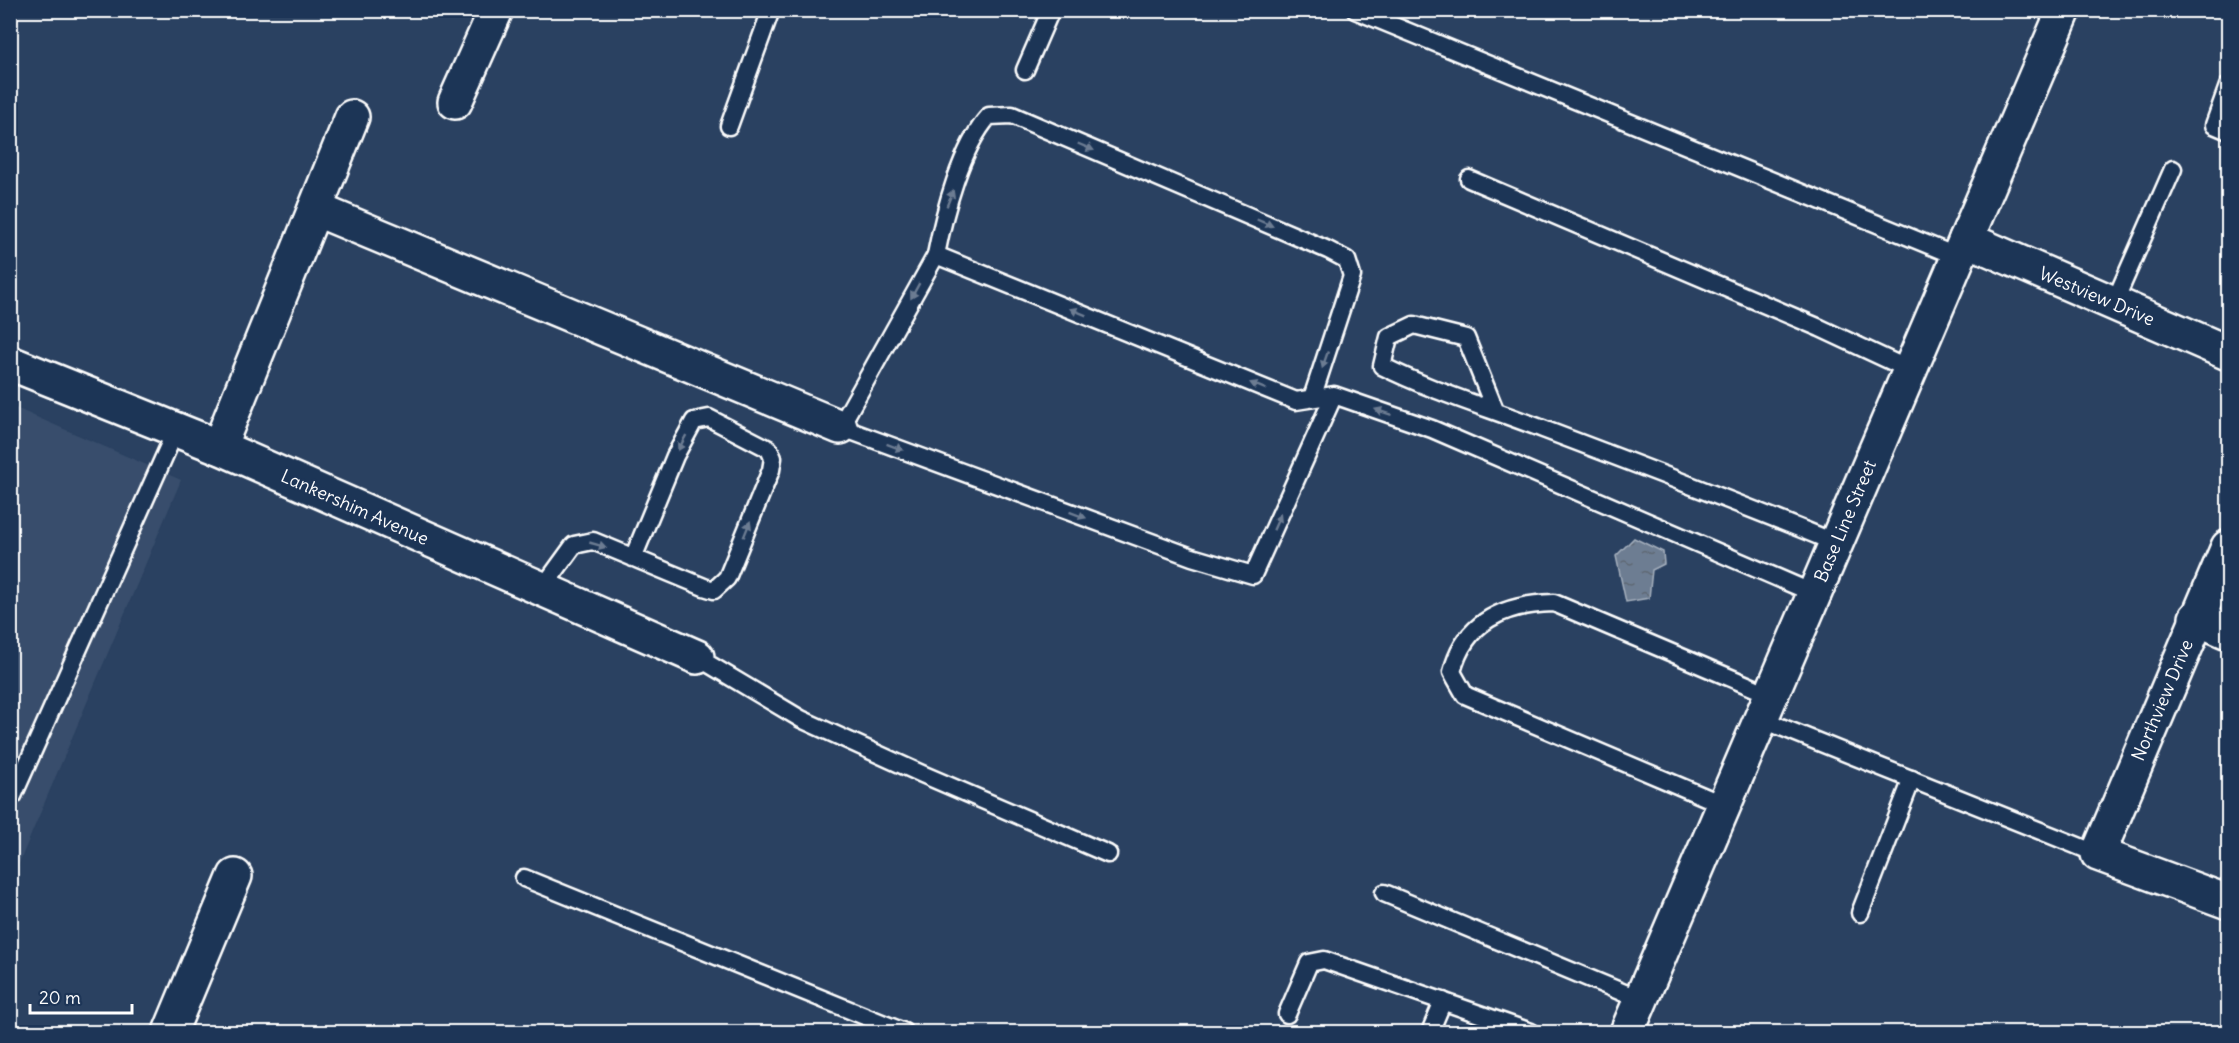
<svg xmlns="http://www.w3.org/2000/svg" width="2239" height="1043" font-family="Delius,sans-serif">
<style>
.built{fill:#394e6c}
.water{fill:url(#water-ripples);stroke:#a7b1be;stroke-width:1.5}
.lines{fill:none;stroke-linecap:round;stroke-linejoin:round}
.service-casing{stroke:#fff;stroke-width:21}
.minor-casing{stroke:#fff;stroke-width:38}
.primary-casing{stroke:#fff;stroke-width:38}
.service{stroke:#1d3557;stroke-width:16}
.minor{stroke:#1d3557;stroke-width:33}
.primary{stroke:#1d3557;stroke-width:33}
.oneway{fill:#6c7c92}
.labels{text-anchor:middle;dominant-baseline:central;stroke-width:4.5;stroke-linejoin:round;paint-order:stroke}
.street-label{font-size:18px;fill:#fff;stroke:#1d3557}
</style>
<defs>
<pattern id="water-ripples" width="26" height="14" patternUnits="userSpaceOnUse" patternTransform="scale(1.5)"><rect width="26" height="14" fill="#6d7d92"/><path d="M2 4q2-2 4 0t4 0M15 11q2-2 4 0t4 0" fill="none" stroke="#5e6772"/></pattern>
</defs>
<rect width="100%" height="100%" fill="#2a4161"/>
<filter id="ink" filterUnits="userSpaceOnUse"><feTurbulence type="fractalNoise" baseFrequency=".0167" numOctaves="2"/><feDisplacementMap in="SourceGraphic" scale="12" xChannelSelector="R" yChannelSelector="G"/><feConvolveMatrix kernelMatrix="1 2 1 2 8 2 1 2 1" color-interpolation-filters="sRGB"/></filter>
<g filter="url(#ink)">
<path class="built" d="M11,406L181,480L11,882Z"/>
<path class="water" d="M1634,538L1663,552L1664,564L1652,570L1649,598L1626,602L1616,556Z"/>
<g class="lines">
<defs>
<g id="service">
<path d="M1355,10L1958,257"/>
<path d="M1025,70L1051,10"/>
<path d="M2228,86L2214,125L2228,131"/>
<path d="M729,126L771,10"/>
<path d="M1469,179L1820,328L1910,370"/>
<path d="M936,255C944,213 961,147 989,116L1012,115L1328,250L1347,260L1352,276L1312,398"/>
<path d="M2114,303L2173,169"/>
<path d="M1334,395L1253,575L1192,557L840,427L936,255L1296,401L1334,395L1432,429L1815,594"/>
<path d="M1495,410L1466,338L1414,325L1389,337L1382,366C1434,392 1489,408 1543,429C1641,466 1739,503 1836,543"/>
<path d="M542,589L574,545L593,541L704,587L714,590L727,578L771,470L773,458L769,449L709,418L694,421L675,456L633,558"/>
<path d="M697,657L801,719L922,774L1108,854"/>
<path d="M1761,719L2098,854"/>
<path d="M10,795L13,796L176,430"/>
<path d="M1724,805L1465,695L1452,672C1465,621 1504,604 1554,603L1771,695"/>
<path d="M524,878L904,1032"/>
<path d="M1384,893L1641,1000"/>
<path d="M1860,913L1912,779"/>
<path d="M1287,1014L1309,963L1324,960L1531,1032"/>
<path d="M1430,1032L1443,1001"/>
</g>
<g id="minor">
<path d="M455,102L496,10"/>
<path d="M315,209L840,427"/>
<path d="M1966,239L2228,353"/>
<path d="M10,363L219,447L697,657"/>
<path d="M219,447L352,117"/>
<path d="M2228,547L2098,854L2228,902"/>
<path d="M2196,618L2228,632"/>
<path d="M170,1032L235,876"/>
</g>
<path id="primary" d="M1627,1032L2064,10"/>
</defs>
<use href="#service" class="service-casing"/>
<use href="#minor" class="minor-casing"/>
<use href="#primary" class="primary-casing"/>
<use href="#service" class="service"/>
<use href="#minor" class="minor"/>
<use href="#primary" class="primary"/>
</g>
<defs><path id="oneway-solid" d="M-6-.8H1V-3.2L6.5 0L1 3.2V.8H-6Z" transform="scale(1.5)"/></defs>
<g class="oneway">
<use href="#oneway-solid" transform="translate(1086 147) rotate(23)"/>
<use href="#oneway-solid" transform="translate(950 198) rotate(-68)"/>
<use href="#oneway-solid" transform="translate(1265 223) rotate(23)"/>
<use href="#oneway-solid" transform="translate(915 291) rotate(119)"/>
<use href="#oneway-solid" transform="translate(1078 312) rotate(-158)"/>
<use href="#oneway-solid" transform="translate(1325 360) rotate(109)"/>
<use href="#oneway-solid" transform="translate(1258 386) rotate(-158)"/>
<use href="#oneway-solid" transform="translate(1383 412) rotate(-161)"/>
<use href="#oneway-solid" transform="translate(682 443) rotate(118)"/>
<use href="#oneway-solid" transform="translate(895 447) rotate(20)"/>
<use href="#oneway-solid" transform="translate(1078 515) rotate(20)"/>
<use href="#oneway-solid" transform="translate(1277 522) rotate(-66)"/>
<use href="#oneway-solid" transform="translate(747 529) rotate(-68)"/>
<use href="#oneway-solid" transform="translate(598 545) rotate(16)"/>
</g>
</g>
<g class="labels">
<g class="street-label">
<text transform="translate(2097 296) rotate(23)">Westview Drive</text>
<text transform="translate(355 507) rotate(24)">Lankershim Avenue</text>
<text transform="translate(1845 521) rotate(-67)">Base Line Street</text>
<text transform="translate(2162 700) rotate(-67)">Northview Drive</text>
</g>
</g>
<rect width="2239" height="1043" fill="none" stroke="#1d3557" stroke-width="36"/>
<rect x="18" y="18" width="2203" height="1007" fill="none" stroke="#fff" stroke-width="2" filter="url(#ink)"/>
<path d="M30 1004v9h102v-9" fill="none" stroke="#ffffff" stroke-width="3"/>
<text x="39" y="1004" font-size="18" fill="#ffffff" stroke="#1d3557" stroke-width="4.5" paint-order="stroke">20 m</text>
</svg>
